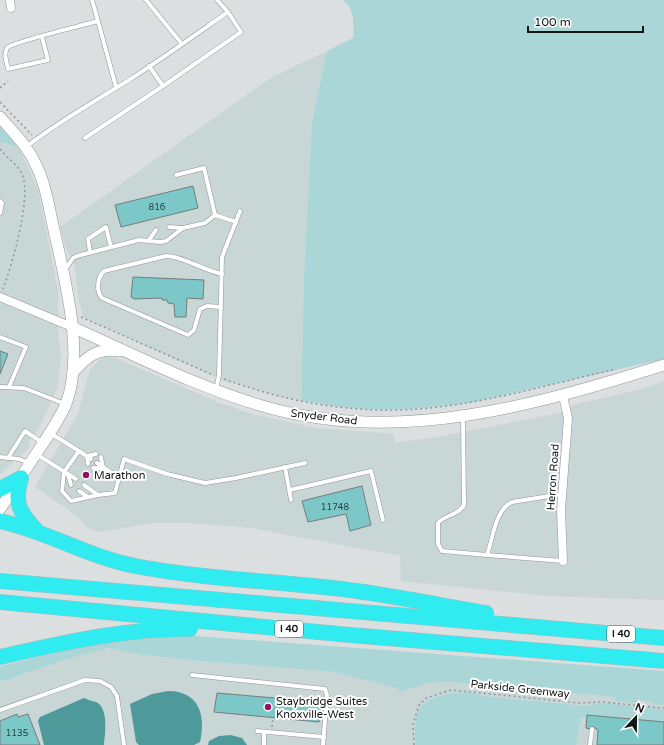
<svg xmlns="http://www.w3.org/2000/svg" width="664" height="745" font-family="'Varela Round',sans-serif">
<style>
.built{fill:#c9d6d6}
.green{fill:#abd6d7}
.water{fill:#4e9a9b}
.building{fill:#7cc7c8;stroke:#787b7b}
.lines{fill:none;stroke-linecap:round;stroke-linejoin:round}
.lane-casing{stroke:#929595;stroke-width:5}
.street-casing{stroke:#929595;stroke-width:9}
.secondary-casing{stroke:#929595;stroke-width:12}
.highway-casing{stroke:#b8b9b9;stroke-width:16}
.path{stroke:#929595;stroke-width:1.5;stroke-dasharray:2 3;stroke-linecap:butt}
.lane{stroke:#fff;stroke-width:4}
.street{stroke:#fff;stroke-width:8}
.secondary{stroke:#fff;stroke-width:11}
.highway{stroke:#30ecf0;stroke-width:15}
.poi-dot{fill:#951169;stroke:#fff;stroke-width:1.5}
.labels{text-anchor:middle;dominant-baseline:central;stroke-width:4;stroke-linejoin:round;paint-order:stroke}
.number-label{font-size:9px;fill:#2d4242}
.shield{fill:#fff;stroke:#5a5b5b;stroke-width:1}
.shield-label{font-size:10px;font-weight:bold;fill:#131515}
.street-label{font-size:11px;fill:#131515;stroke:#fff}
.poi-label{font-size:11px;fill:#131515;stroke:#fff;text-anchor:start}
</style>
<rect width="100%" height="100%" fill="#dbdfdf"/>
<g class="built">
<path d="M327,51L312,122L304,278L301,401L274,395L232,382L231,384L84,318L79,301L74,263L66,248L60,227L272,77Z"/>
<path d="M0,142L19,147L38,189L58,291V331L61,359L57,389L40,426L29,443V448L0,474Z"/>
<path d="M104,356L118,359L217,402L256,415L316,428L394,434L395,443L442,436L559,413L577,404L641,389L664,381V600L546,596L401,581L400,556L250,528L188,523H152L99,532L88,528L77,516L35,487L78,414L90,369Z"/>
<path d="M109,648L135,654L200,661L334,672L397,688L400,692L428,683L448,682L664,701V745H0V682L64,660Z"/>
</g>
<g class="green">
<path d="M343,0H664V359L474,402C434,408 393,412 353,408C336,407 319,403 301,401L304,278L312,122L327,51L353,38C354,24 355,9 343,0Z"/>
<path d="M0,122L19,147L0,142Z"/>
<path d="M169,634L664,671V704L657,705L644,700L634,703L616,701V697L448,682L428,683L400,692L397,688L334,672L200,661L135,654L109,648L64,660L0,682V666L116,639Z"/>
<path d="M468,692L488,697L585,706L603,703L664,709V722L587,715L586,718H581L576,745H416C415,736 414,723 417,714C423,695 452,693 468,692Z"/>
</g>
<g class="water">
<path d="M168,691C199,691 206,715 200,742L194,745H139L136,742L130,704L152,694Z"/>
<path d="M84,698C88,700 92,701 96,702C109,708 105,734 104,745H44L38,721L40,717Z"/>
<path d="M231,735L242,738L247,745H208L209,741L219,736Z"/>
</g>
<g class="building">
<path d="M193,186L198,208L121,227L115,205Z"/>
<path d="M133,277L204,280L203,299L187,298L186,317H175L174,304L168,303L167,300H162V298L134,299L131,297Z"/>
<path d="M0,351L8,354L0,374Z"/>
<path d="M362,486L371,525L350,531L346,514L308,522L302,501Z"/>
<path d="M217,693L321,702L319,722L214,712Z"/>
<path d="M17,714L18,717L28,714L40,745H0V721Z"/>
<path d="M587,715L664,722V745H597L598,730L592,726L589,729L586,728Z"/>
</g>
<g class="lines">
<defs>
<g id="lane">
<path d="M92,0L98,21"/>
<path d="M146,0L182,44"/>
<path d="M217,0L228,12"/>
<path d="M42,37L48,60L8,69C7,63 3,54 7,48C12,42 85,25 98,21L116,87"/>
<path d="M85,138L163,86"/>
<path d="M26,147C59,121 94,102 129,80C163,58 195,35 228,12L241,32L163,86L149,66"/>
<path d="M176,175L204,168L215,215"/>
<path d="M0,201L2,203L0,213"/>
<path d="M169,227L182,228"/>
<path d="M149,240L156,230"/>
<path d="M90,252L88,239L106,227L111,247"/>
<path d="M65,270L73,258L77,256L139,240L160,242L166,241L183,228L205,223L215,215L236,222"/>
<path d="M221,307L207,306L200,309L194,330L188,335L102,298C96,291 97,278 104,271L166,256C183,256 204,271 222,274"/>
<path d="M0,337L26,347L9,387"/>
<path d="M0,387L24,388L65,404"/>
<path d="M216,390L219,375L222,257L240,211"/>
<path d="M463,417L464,505C459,515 445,515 438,523V544L442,551L487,555C493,538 495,510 512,502L562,494"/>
<path d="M50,433L79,451L64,472L62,491L71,501L98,495"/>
<path d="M79,451L91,459"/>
<path d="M36,454L76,479"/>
<path d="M0,457L19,459L29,463"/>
<path d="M8,458L25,431L43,443"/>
<path d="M97,463L119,478"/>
<path d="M88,464L87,456L96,454"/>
<path d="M285,467L291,500"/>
<path d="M93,468H103L101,457"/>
<path d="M68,475L71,485"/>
<path d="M84,485L98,495L115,493L124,459L167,474L205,483L236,478L305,463"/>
<path d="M290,490L371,471L383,520"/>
<path d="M79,491L88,497"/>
<path d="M487,555L563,561"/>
<path d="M192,675L325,689L327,695L323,745"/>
<path d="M0,710L85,680L100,681L111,687L117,696L124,745"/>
<path d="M257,731L324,737"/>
<path d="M264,745V732"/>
<path d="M590,745L592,729"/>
</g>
<g id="street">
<path d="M10,0L11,8"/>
<path d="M0,297L72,327"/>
<path d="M563,396L568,418L561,510L563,561"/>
</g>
<g id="secondary">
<path d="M0,117C13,132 28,147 36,165C46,185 49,208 54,230C65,280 85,354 66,404C59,420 48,436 38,451C25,470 13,490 0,509"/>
<path d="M72,327C135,355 199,388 266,407C399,445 536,405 664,365"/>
<path d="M73,372C87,357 97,347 120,351"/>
</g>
<g id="highway">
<path d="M21,478C14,503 19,512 36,530"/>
<path d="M0,489L21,478"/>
<path d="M0,521C47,531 88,557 135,566C203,579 273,581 342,589C390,595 438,605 486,613"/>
<path d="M0,581L664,638"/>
<path d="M0,602L350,635L664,661"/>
<path d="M0,657C63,643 126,628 190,629"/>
</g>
</defs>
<use href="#lane" class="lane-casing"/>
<use href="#street" class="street-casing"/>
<use href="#secondary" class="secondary-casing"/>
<use href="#highway" class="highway-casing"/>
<g class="path">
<path d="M0,88L8,81"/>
<path d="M0,102L32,135"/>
<path d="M0,149C7,158 17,164 22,174C32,197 12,265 3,289"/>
<path d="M81,317L213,375"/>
<path d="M224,379C273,397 323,408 375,410C456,413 537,387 616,369"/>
<path d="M272,727L273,718"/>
<path d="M414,745L413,724L419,705L426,698L451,690L579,703L602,702L664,708"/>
</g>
<use href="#lane" class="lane"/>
<use href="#street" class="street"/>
<use href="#secondary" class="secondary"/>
<use href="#highway" class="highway"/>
</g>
<g class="poi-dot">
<circle cx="86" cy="475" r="4"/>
<circle cx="268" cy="707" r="4"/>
</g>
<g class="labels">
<g class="number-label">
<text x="157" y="207">816</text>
<text x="335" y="507">11748</text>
<text x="17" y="733">1135</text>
</g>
<g class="shield">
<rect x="275" y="621" width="28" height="16" rx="3"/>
<rect x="607" y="626" width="28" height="16" rx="3"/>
</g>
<g class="shield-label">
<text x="289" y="629">I 40</text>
<text x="621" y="634">I 40</text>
</g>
<g class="street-label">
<text transform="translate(324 417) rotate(7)">Snyder Road</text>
<text transform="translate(553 477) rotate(-86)">Herron Road</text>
<text transform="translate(520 689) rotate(6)">Parkside Greenway</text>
</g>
<g class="poi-label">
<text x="94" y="475">Marathon</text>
<text x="276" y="701">Staybridge Suites<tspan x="276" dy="13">Knoxville-West</tspan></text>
</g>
</g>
<g transform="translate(636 717) rotate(22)" stroke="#ffffff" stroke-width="3" paint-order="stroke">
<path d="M0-3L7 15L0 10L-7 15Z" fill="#131515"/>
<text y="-6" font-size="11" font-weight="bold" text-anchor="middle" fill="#131515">N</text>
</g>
<path d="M528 26v6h115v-6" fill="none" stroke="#131515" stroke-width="2"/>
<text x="534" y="26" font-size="12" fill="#131515" stroke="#ffffff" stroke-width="3" paint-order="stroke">100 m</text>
</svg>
